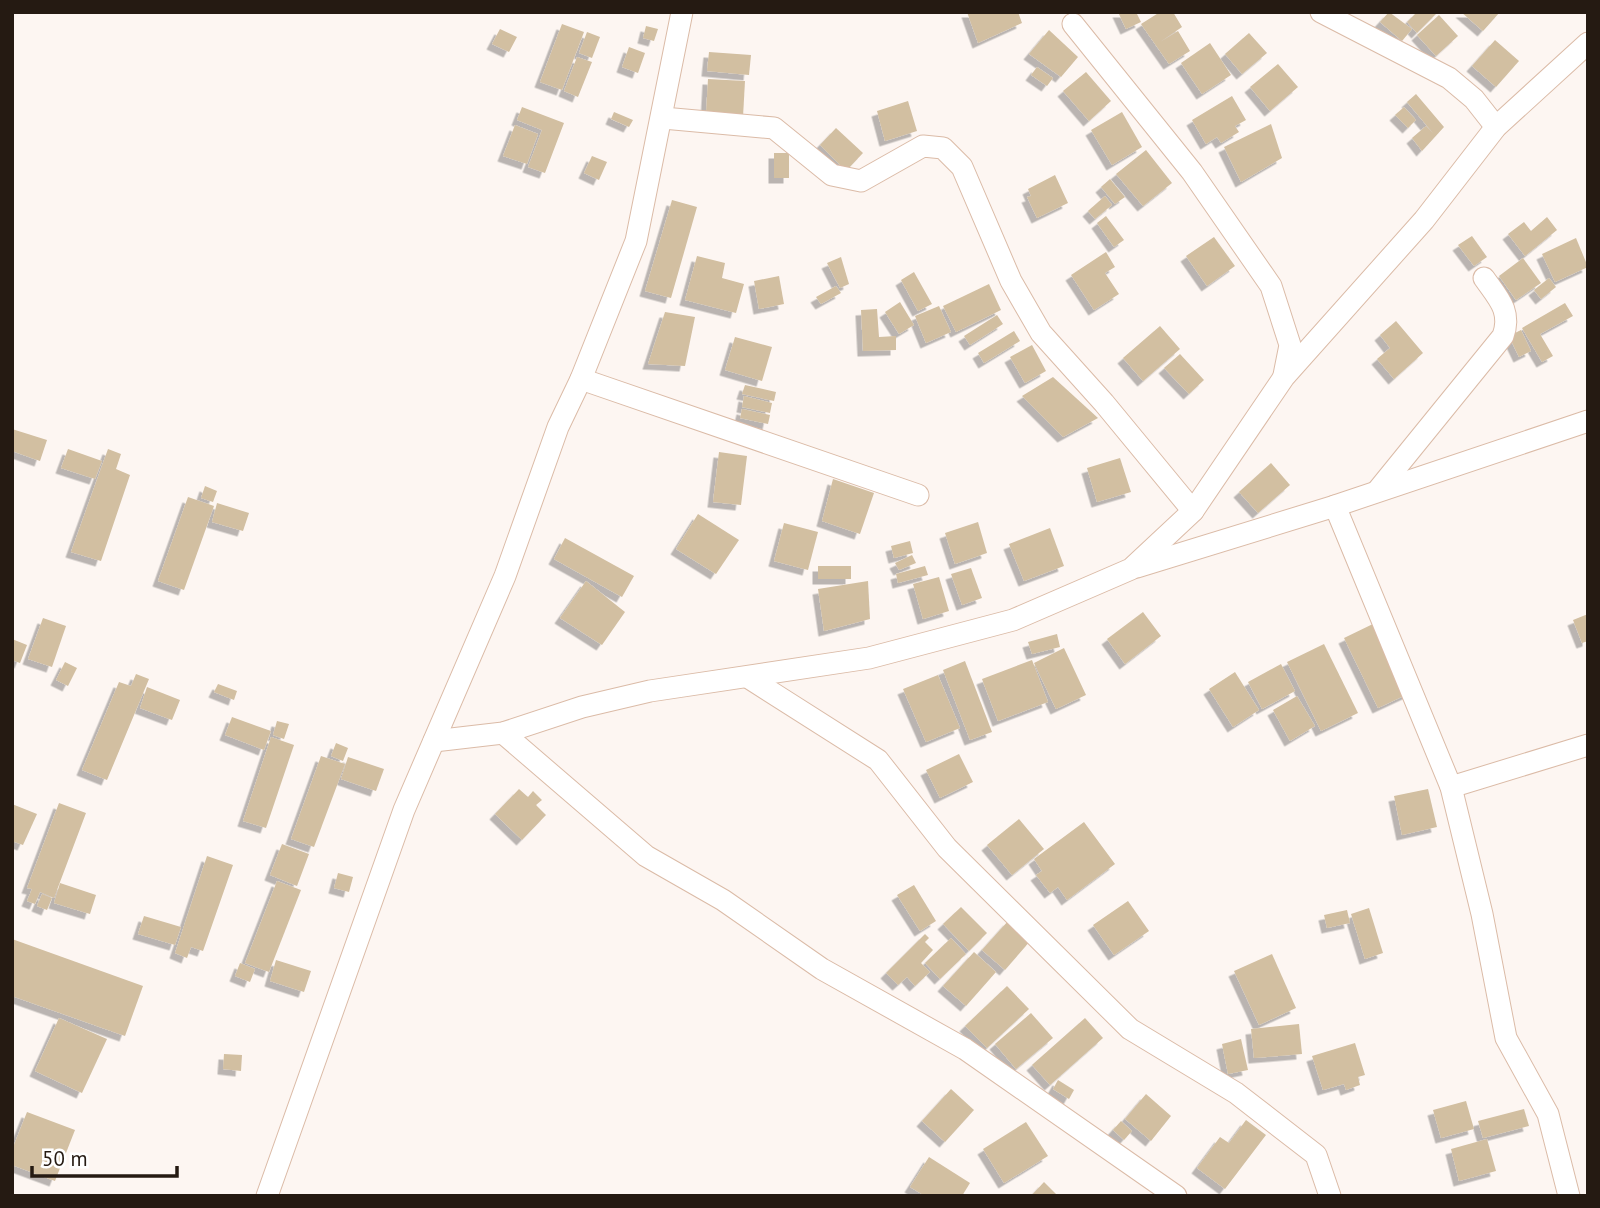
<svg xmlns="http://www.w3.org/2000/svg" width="1600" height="1208" font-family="'PT Sans',sans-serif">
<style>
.building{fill:#d2bfa1;filter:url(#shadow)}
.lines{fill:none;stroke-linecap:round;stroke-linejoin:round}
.minor-casing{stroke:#dbbba7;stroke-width:23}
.minor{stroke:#fff;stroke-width:21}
</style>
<defs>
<filter id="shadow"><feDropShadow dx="-5.5" dy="5.5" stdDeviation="0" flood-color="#0004"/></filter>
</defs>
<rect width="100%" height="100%" fill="#fdf6f2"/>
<g class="building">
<path d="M967,12H1018L1022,23L978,43Z"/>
<path d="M1118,12H1136L1141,22L1126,29Z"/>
<path d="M1160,12H1173L1182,27L1160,42L1178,31L1190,51L1169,64L1141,24Z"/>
<path d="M1389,12L1412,29L1402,41L1380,22Z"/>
<path d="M1417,12H1438L1417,33L1407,22Z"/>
<path d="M1461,12H1500L1483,31Z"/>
<path d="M1439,15L1458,36L1436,56L1417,35Z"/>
<path d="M562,24L584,32L562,90L540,82Z"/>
<path d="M646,26L658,29L654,41L643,38Z"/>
<path d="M500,29L517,37L509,52L492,44Z"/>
<path d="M1049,30L1078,57L1061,77L1029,54Z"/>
<path d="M587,32L600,37L592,58L579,53Z"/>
<path d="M1249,33L1267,53L1242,74L1225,54Z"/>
<path d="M1495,40L1519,61L1496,87L1472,66Z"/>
<path d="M1210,43L1231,75L1202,94L1181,63Z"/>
<path d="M629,47L645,53L638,73L622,67Z"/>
<path d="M709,52L751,55L749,75L707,71Z"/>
<path d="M577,57L592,62L578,97L564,91Z"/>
<path d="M1278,64L1298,87L1270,111L1250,87Z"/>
<path d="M1037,67L1053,78L1047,86L1031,75Z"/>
<path d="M1086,72L1111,101L1089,121L1063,91Z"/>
<path d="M708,79L745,81L743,117L706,115Z"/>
<path d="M1416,94L1444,127L1422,151L1412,138L1426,126L1433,133L1407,102Z"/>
<path d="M1232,96L1246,120L1235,126L1239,132L1221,143L1217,137L1206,144L1192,120Z"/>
<path d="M908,101L917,131L885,141L877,111Z"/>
<path d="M522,107L564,123L545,173L528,167L542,130L517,120Z"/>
<path d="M1404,107L1416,120L1408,128L1395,115Z"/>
<path d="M614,112L633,120L629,127L611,119Z"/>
<path d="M1122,112L1142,147L1112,165L1091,130Z"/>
<path d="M1271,124L1282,158L1241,182L1224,147Z"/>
<path d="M515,125L538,134L527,164L503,156Z"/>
<path d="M836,128L863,153L846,171L820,145Z"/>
<path d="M1146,150L1172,183L1143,206L1116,174Z"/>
<rect x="774" y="153" width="15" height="25"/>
<path d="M592,156L607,162L599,180L584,173Z"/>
<path d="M1055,175L1068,203L1037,218L1027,197L1031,196L1028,189Z"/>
<path d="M1110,179L1125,197L1115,204L1101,187Z"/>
<path d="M1105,196L1112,205L1095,219L1088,211Z"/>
<path d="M672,200L697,207L671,298L645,291Z"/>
<path d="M1106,216L1124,240L1114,247L1097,223Z"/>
<path d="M1547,217L1557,230L1525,256L1508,234L1524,222L1531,231Z"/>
<path d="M1472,236L1487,257L1474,266L1458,245Z"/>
<path d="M1214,237L1235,266L1207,286L1186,256Z"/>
<path d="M1576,238L1588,267L1555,282L1542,254Z"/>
<path d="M1106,252L1115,267L1105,273L1119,294L1094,310L1071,275Z"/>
<path d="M697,256L725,263L722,278L744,284L736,313L685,300Z"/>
<path d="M841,257L849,284L840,288L827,263Z"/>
<path d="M1523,258L1541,283L1516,300L1499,276Z"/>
<path d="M914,272L932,304L918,311L901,280Z"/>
<path d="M779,276L784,304L759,309L754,281Z"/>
<path d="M1549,278L1556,287L1541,299L1534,290Z"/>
<path d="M989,284L1001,310L956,332L943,306Z"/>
<path d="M836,286L841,293L821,304L816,297Z"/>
<path d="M900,302L914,325L899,334L885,312Z"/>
<path d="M1565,303L1573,316L1540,334L1553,356L1542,362L1522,328Z"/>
<path d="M939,306L951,332L926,343L915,316Z"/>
<path d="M877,309L879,337L896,336V350L863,351L861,310Z"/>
<path d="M665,312L695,317L685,366L648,364Z"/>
<path d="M997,315L1003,324L970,345L964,336Z"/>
<path d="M1396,321L1423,353L1394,379L1377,359L1390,348L1380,335Z"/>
<path d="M1160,326L1180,349L1143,381L1123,358Z"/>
<path d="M1521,330L1531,351L1519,357L1509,336Z"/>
<path d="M1014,331L1020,341L984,363L978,353Z"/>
<path d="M735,337L772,347L762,381L725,370Z"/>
<path d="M1032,345L1046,371L1025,383L1010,357Z"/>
<path d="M1180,354L1204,380L1189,394L1164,368Z"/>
<path d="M1053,377L1098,418L1063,437L1022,396Z"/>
<path d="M745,385L776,392L774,401L742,394Z"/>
<path d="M744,396L772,403L770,413L742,407Z"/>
<path d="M742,409L770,415L768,424L740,418Z"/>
<path d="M12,429L47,440L40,461L12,451Z"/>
<path d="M68,449L102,461L95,479L61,468Z"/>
<path d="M108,449L121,454L116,469L130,475L101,561L71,552Z"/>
<path d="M719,452L747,456L741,505L713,502Z"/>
<path d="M1120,458L1131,492L1097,502L1087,468Z"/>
<path d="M1271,463L1290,485L1258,513L1239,492Z"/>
<path d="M833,479L874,493L860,534L822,521Z"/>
<path d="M205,486L217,491L213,502L201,498Z"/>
<path d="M188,497L214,506L184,590L158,581Z"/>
<path d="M217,503L249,513L243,531L212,522Z"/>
<path d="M698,514L739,540L716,574L676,549Z"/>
<path d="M978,522L987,553L955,564L945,533Z"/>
<path d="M784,523L818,532L808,570L774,561Z"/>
<path d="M1050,528L1064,566L1024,581L1009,544Z"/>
<path d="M565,538L634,576L622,597L554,559Z"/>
<path d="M910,541L913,553L894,558L891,546Z"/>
<path d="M912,555L916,563L899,570L895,563Z"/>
<rect x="818" y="566" width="33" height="13"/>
<path d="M925,566L928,575L898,583L896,574Z"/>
<path d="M971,568L982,598L962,605L951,574Z"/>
<path d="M939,577L949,611L923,619L913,584Z"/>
<path d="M586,581L625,612L602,645L560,618Z"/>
<path d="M868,581L870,619L824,631L818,589Z"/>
<path d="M1143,612L1161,636L1125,664L1107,639Z"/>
<path d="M1588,614V641L1582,643L1573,620Z"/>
<path d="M43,618L66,626L52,667L28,659Z"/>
<path d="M1377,622L1410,693L1378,708L1344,638Z"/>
<path d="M1057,634L1060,647L1032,654L1028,642Z"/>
<path d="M12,639L27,645L20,663L12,660Z"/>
<path d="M1324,644L1358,713L1321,731L1287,662Z"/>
<path d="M1064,648L1086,695L1056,709L1034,663Z"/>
<path d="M1032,660L1048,702L998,721L982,679Z"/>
<path d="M965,661L992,732L970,740L943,670Z"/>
<path d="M65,662L77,668L68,686L56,680Z"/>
<path d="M1281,664L1295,691L1262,709L1248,682Z"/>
<path d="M1235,672L1259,710L1233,727L1209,689Z"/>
<path d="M136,674L149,679L107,780L82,770L119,682L131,686Z"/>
<path d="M938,675L960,728L926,742L903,689Z"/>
<path d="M218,684L237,691L234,700L214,692Z"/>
<path d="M147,687L180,700L172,720L140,708Z"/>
<path d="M1297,696L1315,726L1290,741L1273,710Z"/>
<path d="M232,717L271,731L264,750L225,735Z"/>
<path d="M277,721L289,724L284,739L273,735Z"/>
<path d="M271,737L294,745L266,828L243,821Z"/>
<path d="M336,743L348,748L343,761L331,756Z"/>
<path d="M959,754L973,782L940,798L926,770Z"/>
<path d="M321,756L345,764L314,847L291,839Z"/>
<path d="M348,757L384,769L376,791L341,779Z"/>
<path d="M519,789L528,797L533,791L542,800L536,805L546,815L522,840L495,814Z"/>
<path d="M1428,789L1437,827L1402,835L1394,796Z"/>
<path d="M59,803L86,813L54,898L40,892L35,904L27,901L32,889L27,888Z"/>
<path d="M12,804L37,814L23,845L12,841Z"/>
<path d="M1019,819L1044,849L1012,875L987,845Z"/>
<path d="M1084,822L1115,864L1067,900L1058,887L1050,893L1036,875L1042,871L1034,859Z"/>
<path d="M282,844L309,854L297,886L270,875Z"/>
<path d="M207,856L233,865L203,951L191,947L187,958L175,953Z"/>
<path d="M338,873L353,877L349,892L334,888Z"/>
<path d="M277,881L301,890L269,972L245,963Z"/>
<path d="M60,883L96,895L90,914L54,903Z"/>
<path d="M914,885L936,921L920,931L897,895Z"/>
<path d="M42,894L52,898L47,910L37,906Z"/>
<path d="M1128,901L1149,931L1114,955L1093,925Z"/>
<path d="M961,907L987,933L969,951L943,924Z"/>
<path d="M1369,908L1383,953L1365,959L1351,914Z"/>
<path d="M1347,910L1350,923L1327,928L1324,915Z"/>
<path d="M144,916L181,927L175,945L138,934Z"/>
<path d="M1009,920L1031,940L1005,970L982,950Z"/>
<path d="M925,934L929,938L925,942L933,950L921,963L930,972L915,986L907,977L898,985L886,973Z"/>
<path d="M951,938L966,954L940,979L925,963Z"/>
<path d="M12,939L143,986L125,1036L12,996Z"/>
<path d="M974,952L996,972L966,1006L943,986Z"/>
<path d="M1272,954L1296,1008L1259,1025L1234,971Z"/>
<path d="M276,960L311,971L304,992L270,981Z"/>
<path d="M240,963L255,969L250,982L235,976Z"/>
<path d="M1007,986L1029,1009L987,1048L965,1026Z"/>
<path d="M1031,1013L1053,1038L1016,1069L995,1044Z"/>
<path d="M59,1018L107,1039L82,1093L35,1071Z"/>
<path d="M1085,1018L1103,1038L1050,1085L1032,1065Z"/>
<path d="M1299,1024L1302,1054L1254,1058L1251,1029Z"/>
<path d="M1241,1039L1248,1070L1228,1074L1222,1044Z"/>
<path d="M1355,1043L1365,1075L1358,1077L1360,1085L1346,1090L1344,1084L1323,1090L1312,1056Z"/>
<path d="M224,1054L242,1055L241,1071L223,1069Z"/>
<path d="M1058,1080L1074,1090L1069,1099L1053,1089Z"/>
<path d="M951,1089L974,1110L945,1142L922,1121Z"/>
<path d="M1146,1094L1171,1116L1151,1141L1125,1119Z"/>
<path d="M1466,1101L1474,1129L1441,1138L1433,1110Z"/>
<path d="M1524,1109L1529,1126L1483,1138L1478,1121Z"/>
<path d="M27,1112L75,1130L55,1181L12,1165V1150Z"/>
<path d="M1246,1120L1266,1135L1225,1189L1197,1168L1220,1137L1229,1143Z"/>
<path d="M1121,1121L1132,1131L1124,1140L1113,1130Z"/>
<path d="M1026,1122L1048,1156L1004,1183L983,1149Z"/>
<path d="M1487,1139L1496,1171L1459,1181L1451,1149Z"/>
<path d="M929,1157L970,1183L962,1196H925L910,1187Z"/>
<path d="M1044,1182L1058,1196H1031Z"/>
</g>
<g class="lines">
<defs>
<g id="minor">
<path d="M1321,12L1449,78L1474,99L1496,127"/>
<path d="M1073,24L1192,172L1271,286L1290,345L1284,375"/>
<path d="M663,118L774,128L832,175L861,181L923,146L943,148L962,167L1011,281L1041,333L1104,403L1193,511"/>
<path d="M581,379L918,495"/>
<path d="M1378,490L1503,336C1512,311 1498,298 1484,278"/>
<path d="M1335,506L1451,787L1482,914L1506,1038L1548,1114L1569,1196"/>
<path d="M1137,567L1335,506L1588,421"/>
<path d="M749,678L878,760L947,848L1130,1029L1236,1093L1316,1155L1330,1196"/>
<path d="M503,733L646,856L723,900L822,969L965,1049L1176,1196"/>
<path d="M434,741L503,733L582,707L650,691L869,658L1013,620L1131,569L1193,511L1284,377L1424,220L1496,127L1588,43"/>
<path d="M1451,787L1588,745"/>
<path d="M267,1196L404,810L505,576L558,427L581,379L636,241L682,12"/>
</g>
</defs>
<use href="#minor" class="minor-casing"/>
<use href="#minor" class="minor"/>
</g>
<rect width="1600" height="1208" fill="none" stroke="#251a12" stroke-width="28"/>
<path d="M32 1166v10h145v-10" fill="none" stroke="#251a12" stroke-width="3.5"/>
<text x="42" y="1166" font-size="21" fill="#251a12" stroke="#ffffff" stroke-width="5" paint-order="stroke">50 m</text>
</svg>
